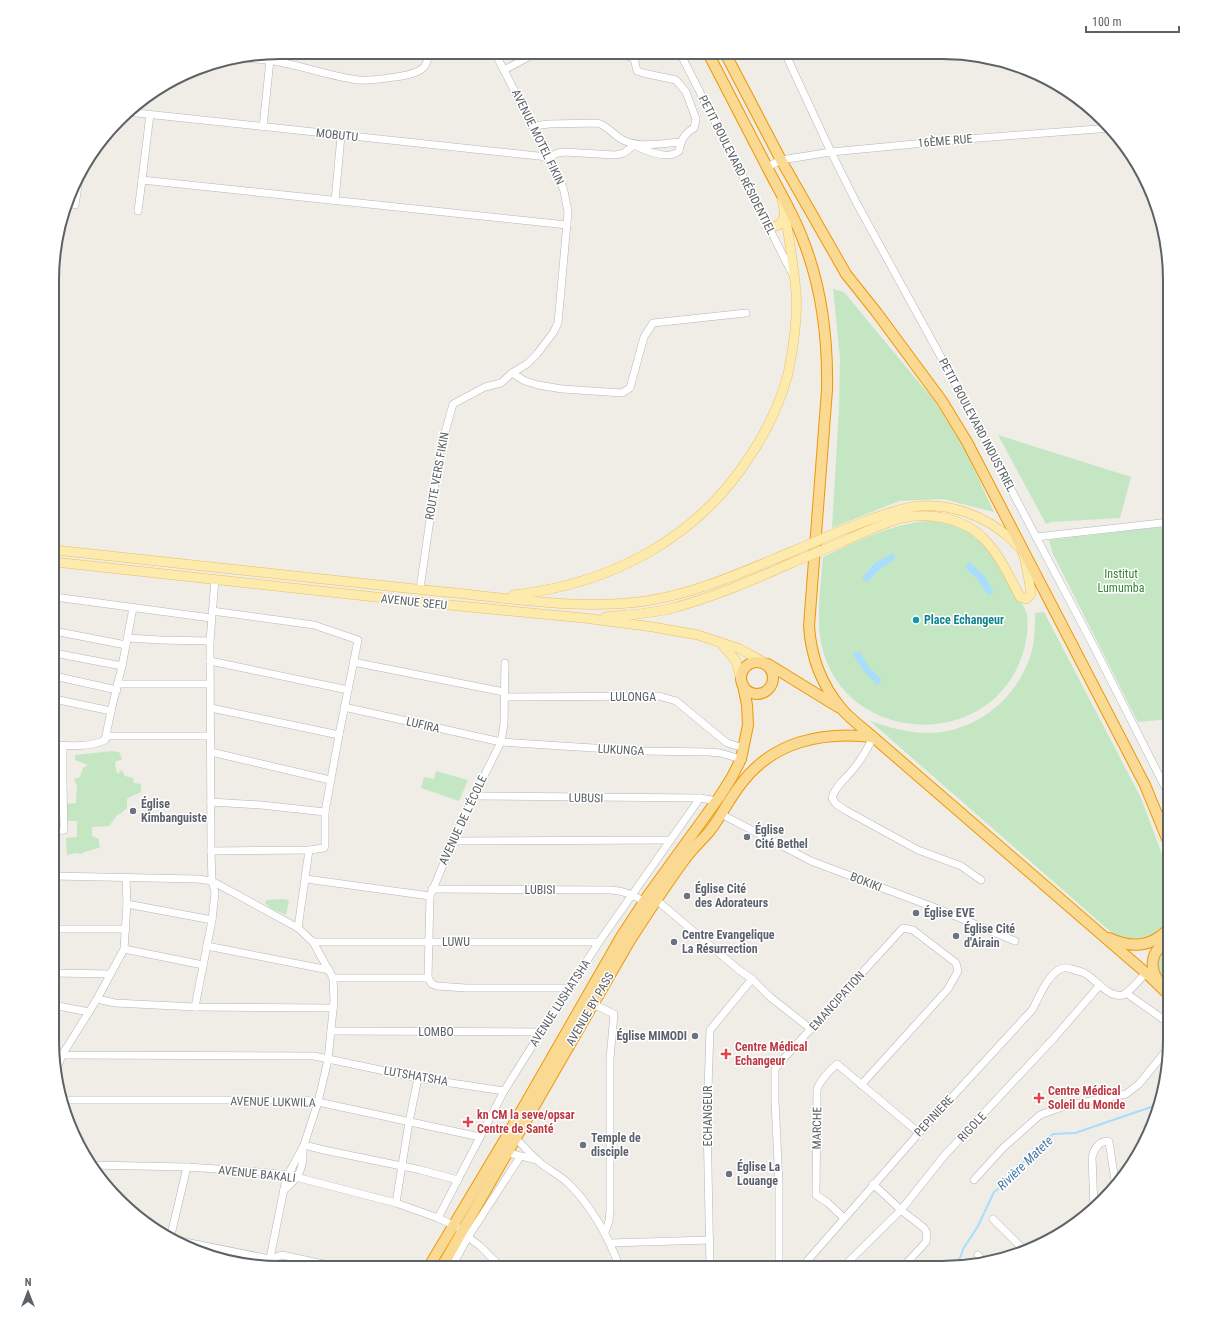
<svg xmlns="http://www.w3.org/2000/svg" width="1222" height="1320" font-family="'Roboto Condensed',sans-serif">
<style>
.green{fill:#c5e6c3}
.water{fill:#a8ddfd}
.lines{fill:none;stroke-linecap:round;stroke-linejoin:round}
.stream{stroke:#a8ddfd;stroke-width:2}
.minor-casing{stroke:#b3b6ba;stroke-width:8}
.major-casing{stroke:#eebd60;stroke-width:10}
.highway-casing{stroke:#ef9706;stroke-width:12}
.minor{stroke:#fff;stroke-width:7}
.major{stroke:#fdebad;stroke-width:9}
.highway{stroke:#fad992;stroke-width:10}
.major-bridge-casing{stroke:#eebd60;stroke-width:10;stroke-linecap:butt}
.major-bridge{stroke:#fdebad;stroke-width:9}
.culture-dot{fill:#0f9aa8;stroke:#fff;stroke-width:1.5}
.worship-dot{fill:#6b7280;stroke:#fff;stroke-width:1.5}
.health-dot{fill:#e0444e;stroke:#fff;stroke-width:1.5}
.labels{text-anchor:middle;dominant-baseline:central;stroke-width:3;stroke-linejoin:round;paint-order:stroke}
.street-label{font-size:12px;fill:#5d6266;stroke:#fff}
.park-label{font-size:12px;fill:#388337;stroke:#fff}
.culture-label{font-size:12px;font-weight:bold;fill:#0d838f;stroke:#fff;text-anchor:start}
.worship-label{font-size:12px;font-weight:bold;fill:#5b616d;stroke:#fff;text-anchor:start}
.health-label{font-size:12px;font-weight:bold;fill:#be3a42;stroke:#fff;text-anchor:start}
.water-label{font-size:13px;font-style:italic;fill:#417aa7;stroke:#fff}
.rim{fill:none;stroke:#5d6266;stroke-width:2}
</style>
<rect width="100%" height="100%" fill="#efede6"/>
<g class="green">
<path d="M833,289L844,292L935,402L965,450L994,512L943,499L899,501L832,528L839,409L840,358Z"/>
<path d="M998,435L1131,477L1120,518L1051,522L1046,524Z"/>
<path d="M927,521C938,522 949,523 960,528C981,537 997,560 1008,580C1013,589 1025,606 1027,615C1029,628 1026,644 1022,656C988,755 840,744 821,642C816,614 821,585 823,557C857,542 890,524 927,521Z"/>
<path d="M1161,527L1170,541V719L1138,722L1053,554L1049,540Z"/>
<path d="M1044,612L1141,798L1170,876V917L1165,924L1152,935L1136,939L1120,937L1111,932L870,721C889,727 907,733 927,733C976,733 1020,697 1032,650C1035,637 1035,625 1035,613Z"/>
<path d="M112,751L119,752L122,758L121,760L116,761L115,765L116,768L117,774L122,770L125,776L133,778L134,783L141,784V792L132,796L127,799V808L119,815L118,814L109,826L92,827V836L99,839V846L101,847C94,850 87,850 81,854L75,853L67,855L66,838L77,837V821H66V804L76,803L77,784L75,782L74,779L80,777L83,768L88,765L75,760V755Z"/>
<path d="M436,771L468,780L459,801L421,788L424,777L434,779Z"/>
<path d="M283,899L289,900L286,915L272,909L265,903L267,900Z"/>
<path d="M1170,947V985C1155,973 1151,958 1170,947Z"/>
</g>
<g class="water">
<path d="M893,553L895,559L880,569L867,582L862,578L875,563Z"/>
<path d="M969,562L984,575L994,593L988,595L978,580L965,567Z"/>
<path d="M859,651L869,667L882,680L878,685C867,676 860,667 853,654Z"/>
</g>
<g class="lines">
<path class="stream" d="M953,1268L961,1256L963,1249L978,1226L994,1192L1013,1178L1014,1171L1053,1134L1075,1133L1160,1104"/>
<defs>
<g id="minor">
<path d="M618,53L633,58"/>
<path d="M680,53L793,275"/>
<path d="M785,53L831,152L856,202L947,368L1091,641L1170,797"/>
<path d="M244,58C258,59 271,60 284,63C309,68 334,77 359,80C373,81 388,78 402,76C417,73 429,70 428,52"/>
<path d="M504,70L536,53"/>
<path d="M127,112L548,157L558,153L564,152L615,155L624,153L634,145C646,151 668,161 679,151C681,140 684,134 694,128L696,119L686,92L676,80L643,73L637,71L634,58L629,53"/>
<path d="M150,114L142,180L567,225"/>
<path d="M533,126L549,124L598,123C607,126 613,134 621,139C638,149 662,143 681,142"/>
<path d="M263,127L270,60"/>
<path d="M767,167L781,160L831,152L967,139L1111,128"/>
<path d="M335,201L341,136"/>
<path d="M75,205L80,173"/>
<path d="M138,211L142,180"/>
<path d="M512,373L525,381L538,385L562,389L622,393L630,388L644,337L653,323L746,313"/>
<path d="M1036,537L1170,522"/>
<path d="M420,589L440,450L453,404L485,387L501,383L512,373L527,364L537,354L553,333L558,323L568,212L564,191L559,177L495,53"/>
<path d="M55,597L211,618"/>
<path d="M54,631L126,645"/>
<path d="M128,638L160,640L210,641"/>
<path d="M54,653L122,666"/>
<path d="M210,661L348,690"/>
<path d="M353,662L504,692"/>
<path d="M54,676L117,690"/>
<path d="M118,684H210"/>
<path d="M505,697L659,696L676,701L727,743L744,748"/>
<path d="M54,699L111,711"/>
<path d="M344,707L501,742L640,751L709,752L720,753L741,759"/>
<path d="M211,708L339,735"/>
<path d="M107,736H211"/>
<path d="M873,737C867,750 860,762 850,773C843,781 835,787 832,798L836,804L845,810L918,850L961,866L981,880"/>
<path d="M54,745C70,746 91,747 105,740L111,711L122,666L133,608"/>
<path d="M211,752L330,780"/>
<path d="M54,786H63"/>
<path d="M473,796L700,798L717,801"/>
<path d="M211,802L261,805L325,812"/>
<path d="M721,814L811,861L941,910L1015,941"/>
<path d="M54,831L64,830L63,786V746"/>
<path d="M452,841L671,840"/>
<path d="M211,851L309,850L324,848L325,846V812L339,735L358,640L314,625L212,611"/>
<path d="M53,876L198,879L212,881L298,928L313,942L333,978L334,1000L328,1060L318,1102L304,1145L288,1175L285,1184L268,1268"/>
<path d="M306,879L430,896"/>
<path d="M432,889L611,890C625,891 633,895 645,902"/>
<path d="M653,897L739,970L752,979L770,997L811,1029"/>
<path d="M127,904L212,920"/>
<path d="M298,928L309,850"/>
<path d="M53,929H126"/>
<path d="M313,942H599"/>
<path d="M207,946L329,970"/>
<path d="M124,949L203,965"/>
<path d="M53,973L110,974"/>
<path d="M333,978H428"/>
<path d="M428,978L430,896L462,820L501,742L504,724L505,663"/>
<path d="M428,978L432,984L437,986L466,988H571"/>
<path d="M1126,993L1170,1024"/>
<path d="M97,999L115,1003L195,1007L333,1008"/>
<path d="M593,1004L614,1014L610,1059V1211L609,1221L605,1232"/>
<path d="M53,1005L89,1012"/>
<path d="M195,1007L212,920L215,893L212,881L211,851L210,641L215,579"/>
<path d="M331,1031L541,1032"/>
<path d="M52,1052L62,1055L314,1056L418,1078L504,1091"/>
<path d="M56,1072L62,1055L97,999L124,949L127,904L126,877"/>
<path d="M61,1100H302L318,1102L480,1137"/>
<path d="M512,1136C522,1143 528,1152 537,1160C546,1169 559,1174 569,1184C593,1208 608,1236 620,1268"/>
<path d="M304,1145L324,1150L421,1170L458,1180"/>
<path d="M504,1152L537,1160"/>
<path d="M90,1165L187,1167L248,1171L288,1175L396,1203L438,1218L457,1227"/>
<path d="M974,1180L1003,1148L1040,1115L1065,1106L1126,1094L1139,1084L1170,1046"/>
<path d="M873,1184L901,1210L924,1228L927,1233L926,1242L902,1268"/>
<path d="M284,1190C299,1178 304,1168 303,1149"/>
<path d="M396,1203L409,1122L418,1078"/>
<path d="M1094,1208L1092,1157C1094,1149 1098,1142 1107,1141L1109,1142L1116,1187"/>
<path d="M438,1218L504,1091L541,1032L599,942L700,798"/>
<path d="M844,1218L828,1203L816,1195L817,1089C821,1079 829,1071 837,1064L919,1133"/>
<path d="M993,1219L1025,1251"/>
<path d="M468,1237L480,1246L502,1268"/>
<path d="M170,1239L270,1259L282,1255L342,1268"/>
<path d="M170,1239L187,1167"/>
<path d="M610,1243L710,1240"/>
<path d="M978,1255L984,1262"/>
<path d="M451,1268L468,1237L520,1157"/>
<path d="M710,1268L707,1119L710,1030L752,979"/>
<path d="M779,1268V1184L775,1101V1069L784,1058L903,928L913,930L956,963L958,971L948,989L861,1085"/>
<path d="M801,1268L919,1133L1032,1010C1039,998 1048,972 1063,968C1067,967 1071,969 1075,970C1079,971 1083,972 1086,974C1096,980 1110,999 1123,995C1130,992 1140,979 1146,973"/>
<path d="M842,1268L901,1210L944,1156L1054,1038L1100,985"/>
</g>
<g id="major">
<path d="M767,224C778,229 782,224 785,214"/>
<path d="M840,531C863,523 887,511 912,507C948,501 987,516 1013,541C1015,544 1019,546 1021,549C1025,554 1030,586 1031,594L1026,599L1020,597C1010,577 1000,556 985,540C965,518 930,512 902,518C881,524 860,534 840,543"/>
<path d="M55,550C181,564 308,578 435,591C504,597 576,611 646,601C698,593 747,570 796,550"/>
<path d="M55,562L449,605L584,618L653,627L698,635L740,649L767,664"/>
<path d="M513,595C611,584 697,539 750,456C767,431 780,403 788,374C793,351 798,315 796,292C793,261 788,230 782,199"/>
<path d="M605,617C626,615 648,614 669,609C712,598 753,580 794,562"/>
<path d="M721,643L736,661L741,680"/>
</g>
<g id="highway">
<path d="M708,53C728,91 747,129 767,167C779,191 794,215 803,240C822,288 828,339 827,390L809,626C811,657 821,684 841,708C850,719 863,728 873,737L1146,973L1170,996"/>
<path d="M725,53L781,160L846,274L877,313L942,401L967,442L1145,785L1170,846"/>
<circle cx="757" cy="678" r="16"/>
<path d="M768,664L838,707"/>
<path d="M1109,938C1132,949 1153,947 1170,927"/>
<path d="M1159,982C1148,967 1151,948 1170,942"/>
<path d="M428,1268L508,1134L621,937L649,894L720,796L732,777L741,759L748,725L747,705L743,685"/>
<path d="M441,1268L629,942C647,914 665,886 685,859C692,849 701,841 709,832C721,817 729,799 741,784C773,741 823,731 873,737"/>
</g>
</defs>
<use href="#minor" class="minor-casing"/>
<use href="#major" class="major-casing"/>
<use href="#highway" class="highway-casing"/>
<use href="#minor" class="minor"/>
<use href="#major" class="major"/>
<use href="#highway" class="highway"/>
<defs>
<g id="major-bridge">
<path d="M796,550L840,531"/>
<path d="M794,562L840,543"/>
</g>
</defs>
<use href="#major-bridge" class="major-bridge-casing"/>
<use href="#major-bridge" class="major-bridge"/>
</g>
<circle class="culture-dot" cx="916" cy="620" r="4"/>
<g class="worship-dot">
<circle cx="133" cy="811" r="4"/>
<circle cx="747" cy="837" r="4"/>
<circle cx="687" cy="896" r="4"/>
<circle cx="916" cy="913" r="4"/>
<circle cx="956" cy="936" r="4"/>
<circle cx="674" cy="942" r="4"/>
<circle cx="695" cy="1036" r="4"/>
<circle cx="583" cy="1145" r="4"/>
<circle cx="729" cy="1174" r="4"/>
</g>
<g class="health-dot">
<path d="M724 1048h4v4h4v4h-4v4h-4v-4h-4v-4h4z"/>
<path d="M1037 1092h4v4h4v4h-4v4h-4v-4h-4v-4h4z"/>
<path d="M466 1116h4v4h4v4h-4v4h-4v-4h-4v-4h4z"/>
</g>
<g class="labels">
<g class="street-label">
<text transform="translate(337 135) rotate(6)">MOBUTU</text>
<text transform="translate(538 137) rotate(64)">AVENUE MOTEL FIKIN</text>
<text transform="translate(945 141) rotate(-5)">16ÈME RUE</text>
<text transform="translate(737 165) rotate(63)">PETIT BOULEVARD RÉSIDENTIEL</text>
<text transform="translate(977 425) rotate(62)">PETIT BOULEVARD INDUSTRIEL</text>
<text transform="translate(437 476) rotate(-80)">ROUTE VERS FIKIN</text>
<text transform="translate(414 602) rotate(6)">AVENUE SEFU</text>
<text x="633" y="697">LULONGA</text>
<text transform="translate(423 725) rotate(13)">LUFIRA</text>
<text transform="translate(621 750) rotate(3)">LUKUNGA</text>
<text transform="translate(586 798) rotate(1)">LUBUSI</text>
<text transform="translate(463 820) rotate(-65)">AVENUE DE L'ÉCOLE</text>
<text transform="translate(866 882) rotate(21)">BOKIKI</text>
<text x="540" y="890">LUBISI</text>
<text x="456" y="942">LUWU</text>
<text transform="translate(837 1001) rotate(-48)">EMANCIPATION</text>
<text transform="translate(560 1003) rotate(-57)">AVENUE LUSHATSHA</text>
<text transform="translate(590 1009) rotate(-60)">AVENUE BY PASS</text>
<text x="436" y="1032">LOMBO</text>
<text transform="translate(416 1076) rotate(10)">LUTSHATSHA</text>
<text transform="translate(273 1102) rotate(1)">AVENUE LUKWILA</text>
<text transform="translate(708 1116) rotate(-90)">ECHANGEUR</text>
<text transform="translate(934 1116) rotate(-47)">PEPINIERE</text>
<text transform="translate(972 1127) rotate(-47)">RIGOLE</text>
<text transform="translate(817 1128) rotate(-89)">MARCHE</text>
<text transform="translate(257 1174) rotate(6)">AVENUE BAKALI</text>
</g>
<g class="park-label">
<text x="1121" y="574">Institut<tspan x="1121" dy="14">Lumumba</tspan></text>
</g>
<g class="culture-label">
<text x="924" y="620">Place Echangeur</text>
</g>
<g class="worship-label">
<text x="141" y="804">Église<tspan x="141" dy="14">Kimbanguiste</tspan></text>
<text x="755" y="830">Église<tspan x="755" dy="14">Cité Bethel</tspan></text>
<text x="695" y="889">Église Cité<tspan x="695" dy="14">des Adorateurs</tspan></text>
<text x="924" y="913">Église EVE</text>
<text x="964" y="929">Église Cité<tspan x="964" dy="14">d'Airain</tspan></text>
<text x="682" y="935">Centre Evangelique<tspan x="682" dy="14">La Résurrection</tspan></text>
<text x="687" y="1036" text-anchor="end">Église MIMODI</text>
<text x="591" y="1138">Temple de<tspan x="591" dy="14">disciple</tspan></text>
<text x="737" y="1167">Église La<tspan x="737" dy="14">Louange</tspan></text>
</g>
<g class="health-label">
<text x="735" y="1047">Centre Médical<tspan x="735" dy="14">Echangeur</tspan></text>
<text x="1048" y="1091">Centre Médical<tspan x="1048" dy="14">Soleil du Monde</tspan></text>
<text x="477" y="1115">kn CM la seve/opsar<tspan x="477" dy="14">Centre de Santé</tspan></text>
</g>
<g class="water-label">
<text transform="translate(1025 1163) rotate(-44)">Rivière Matete</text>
</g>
</g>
<path d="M0 0H1222V1320H0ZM280 59H942A221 221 0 0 1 1163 280V1040A221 221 0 0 1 942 1261H280A221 221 0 0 1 59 1040V280A221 221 0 0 1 280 59Z" fill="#fff" fill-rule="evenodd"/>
<path class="rim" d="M280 59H942A221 221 0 0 1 1163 280V1040A221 221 0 0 1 942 1261H280A221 221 0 0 1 59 1040V280A221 221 0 0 1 280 59Z"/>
<g transform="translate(28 1292)" stroke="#ffffff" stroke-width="3" paint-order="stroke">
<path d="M0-3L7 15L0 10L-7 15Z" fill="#5d6266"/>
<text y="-6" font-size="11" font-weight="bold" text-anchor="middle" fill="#5d6266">N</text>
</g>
<path d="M1086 26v6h93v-6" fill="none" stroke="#5d6266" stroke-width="2"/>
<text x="1092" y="26" font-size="12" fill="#5d6266" stroke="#ffffff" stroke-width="3" paint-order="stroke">100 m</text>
</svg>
